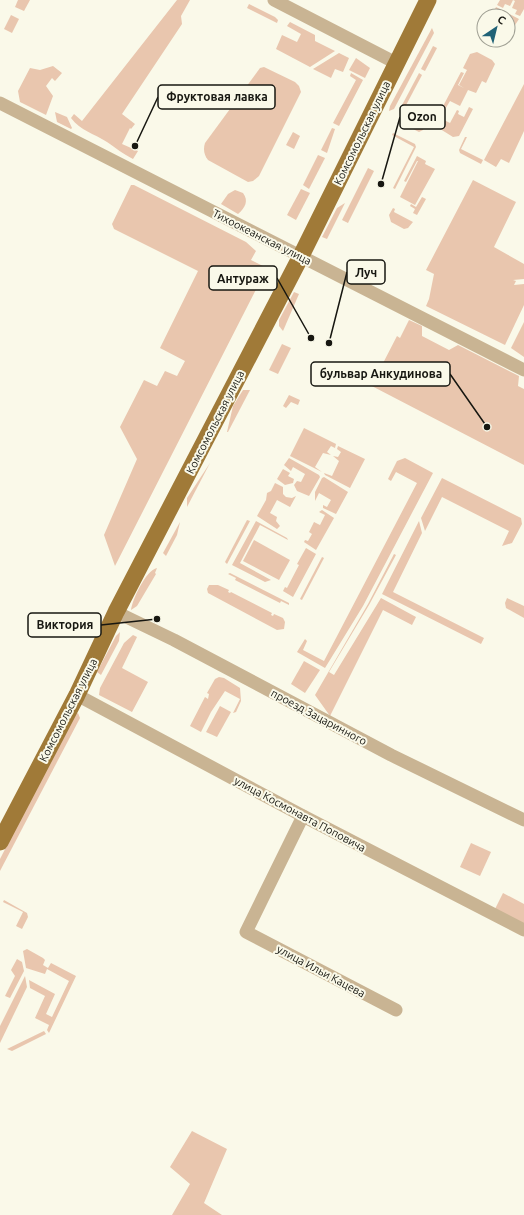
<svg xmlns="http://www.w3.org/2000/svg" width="524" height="1215" font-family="Ubuntu,sans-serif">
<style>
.green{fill:#e9c6ae}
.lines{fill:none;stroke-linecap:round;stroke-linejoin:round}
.minor{stroke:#c9b493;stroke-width:13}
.major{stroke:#a07a38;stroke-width:17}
.labels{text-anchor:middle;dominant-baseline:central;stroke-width:4;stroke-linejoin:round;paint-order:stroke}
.street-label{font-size:11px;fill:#171711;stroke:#faf9e9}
.leader{fill:none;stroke:#171711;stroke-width:1.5}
.callout-dot{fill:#171711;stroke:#faf9e9;stroke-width:1.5}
.callout{fill:#faf9e9;stroke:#171711;stroke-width:1.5}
.callout-label{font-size:12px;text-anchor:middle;font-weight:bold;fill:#171711}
</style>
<rect width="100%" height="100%" fill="#faf9e9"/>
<g class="green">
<path d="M18,0H30L24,11L15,7Z"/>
<path d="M177,0H190L181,16L182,24L122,114L135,124L131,129L130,128L122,144L138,151L133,159C123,154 116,148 107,142C93,133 81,131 71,118L74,114L82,121Z"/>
<path d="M500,0H524V9L520,16L515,14L517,10L512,8L515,1L513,0L510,6L505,4L503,8L497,5Z"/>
<path d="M249,4L275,17L278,20L277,23L247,8Z"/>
<path d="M496,7L519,19L515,25L508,24V16H494L493,13Z"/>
<path d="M11,15L19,19L12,33L4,29Z"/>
<path d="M290,22L315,35V41L335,51L310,67L276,49L282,35L297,42L301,34L287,26Z"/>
<path d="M432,28L434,33L394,109L389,111L390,106Z"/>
<path d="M433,46L437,48L425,71L421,69Z"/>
<path d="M477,52L492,60L495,64L486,83L482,81L476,93L468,90L460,106L450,101L444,111L441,110L461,72L464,73L458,85L464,88L459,85L467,70L463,68L470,54Z"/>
<path d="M339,53L349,58L343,72L335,69L331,78L313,69Z"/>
<path d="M356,58L370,68L365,78L349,70Z"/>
<path d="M53,66L62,73L55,81L52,78L46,86L53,96L46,115L20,102L18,91L30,68L40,70Z"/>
<path d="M264,67L295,82L299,86L301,92L259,176L253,181L248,182L208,160C204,155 203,149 205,143L260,68Z"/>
<path d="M351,73L363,80L339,126L333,123L356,80L350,76Z"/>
<path d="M419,73L422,75L404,109L401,107Z"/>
<path d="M524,84V131L509,163L501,159L496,167L484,160Z"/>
<path d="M469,107L473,109L459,136L453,137L437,127L436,123L440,115L443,117L442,119L450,123L457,110L459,111L458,114L464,117Z"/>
<path d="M55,112L67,117L72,128L71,129L57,122Z"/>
<path d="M402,116L423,127L429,116L430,117L423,130L419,132L399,122Z"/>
<path d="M332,128L335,129L327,153L321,150Z"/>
<path d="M293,132L300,136L294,149L286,145Z"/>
<path d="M393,133L415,144L416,147L395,189L393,188L414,147L392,135Z"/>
<path d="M465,137H467L461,149L483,160L481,164L460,153L459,150Z"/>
<path d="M318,155L325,158L309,189L303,185Z"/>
<path d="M417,156L426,161L425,164L435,169L415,205L400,197L418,161H417L406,182L404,181Z"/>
<path d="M368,168L374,171L348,223L342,220Z"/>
<path d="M473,180L516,202L494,247L524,264V279L513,280L516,281L514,285L524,284V305L505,345L426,306L429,299L434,274L426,270Z"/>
<path d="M131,185H134L246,242L256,251L251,260L267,268L115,566L104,535L137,459L120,427L144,380L157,386L165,371L177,376L185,361L160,348L198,271L114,229L112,224Z"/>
<path d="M301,189L310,193L296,220L287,215Z"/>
<path d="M235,190L243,193C249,201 245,208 238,214L221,204L228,194Z"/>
<path d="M422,197L426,199L417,215L413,213L415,209L410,206L411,204L416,207Z"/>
<path d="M345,203L327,239L322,237L337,208Z"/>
<path d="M393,208L395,209L394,212L413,222L408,228L404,229L391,222L389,215Z"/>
<path d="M294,292L299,294L283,331L279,326V320Z"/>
<path d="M409,320L422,326V336L449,350L458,345L519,376L518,386L524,389V465L366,383L375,366L380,369L397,336L400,338Z"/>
<path d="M524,322V357L511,348Z"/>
<path d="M282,344L291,348L278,374L269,370Z"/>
<path d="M243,390H250L228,432H227L233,406Z"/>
<path d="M289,395L300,400L298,405L291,402L286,408L283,406Z"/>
<path d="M304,428L336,444L335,448L331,446L327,452L331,455L323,453L315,467L322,472L290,456Z"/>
<path d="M338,446L365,459L350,488L325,475L324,473L332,476L339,461L333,456L338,457L341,452L337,449Z"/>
<path d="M289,458L319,475L320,477L309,496L297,491L294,485L297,481L301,482L305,474L293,467L291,471L284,465Z"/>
<path d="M405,458L433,473L363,606L325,668L297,652L305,639L307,641L303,650L324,661L417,483L396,472L391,481L388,479L397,461Z"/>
<path d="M210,463L187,507V498Z"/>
<path d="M283,469L290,473L288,476L294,479L293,483L285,485L277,479Z"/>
<path d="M324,477L348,492L336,514L323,508V505L327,507L331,500L319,493L315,501V492L322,478Z"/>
<path d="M442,478L521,518L522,524L512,543L502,546L509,531L442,497L425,531L421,518Z"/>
<path d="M275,483L283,487V494L286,497L292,498L296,496L290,507L277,500L270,513L277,517L276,521L280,526L277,529L257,516L266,500L267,493L271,491Z"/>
<path d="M322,510L334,518L316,550L304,542L305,540L308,541L312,534L309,532L314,522L320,525L325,515L319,512Z"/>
<path d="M247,520L250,521L227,564L225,562Z"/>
<path d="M256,521L287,538L288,540L260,525L240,563L271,580L265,582L232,565Z"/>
<path d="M419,521L422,533L393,592L484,638L481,644L382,594Z"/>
<path d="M180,522L177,535L166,556L163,553Z"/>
<path d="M254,540L290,560L279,580L243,561Z"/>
<path d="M306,548L316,554L293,597L283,591L285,587L287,588L299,565L297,564Z"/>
<path d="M394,554L396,555L369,605L329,672L334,675L381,598L416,617L412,625L383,610L330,716L315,695L368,604Z"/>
<path d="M322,557L324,558L302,600L300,599Z"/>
<path d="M157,568L155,573L156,574L137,606L131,610C132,600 146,570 157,568Z"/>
<path d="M230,573L289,603V605L281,601L280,603L235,580L236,578L228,574Z"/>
<path d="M218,585L229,590L228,592L230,593L231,592L272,613L271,615L273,616L274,614L283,618L285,622L284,629L277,630L208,593L207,589L209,585Z"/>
<path d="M507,598L524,606V618L506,608L505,603Z"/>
<path d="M120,632L119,641L101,675L97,672L116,636Z"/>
<path d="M133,635L137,637L122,668L148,682L132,712L99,695L100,688L124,643Z"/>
<path d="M304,661L320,670L305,693L291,684Z"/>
<path d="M219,677L224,678L240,688L241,701L236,712L233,713L240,699L225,691L211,712L201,732L190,726L205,697L208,699L209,694L207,693L215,679Z"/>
<path d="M220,706L231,712L217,737L206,732Z"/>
<path d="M78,713L80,718L0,871V859L74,715Z"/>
<path d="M471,843L491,852L480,876L460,867Z"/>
<path d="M503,893L524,904V924L495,909Z"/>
<path d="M4,900L27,913L28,917L22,929L16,926L23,912L3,902Z"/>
<path d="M27,949L43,958L45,960L43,965L48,968L51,963L76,976L49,1033L47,1030L49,1025L35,1018L45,996L30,988L29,980L55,994L46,1014L52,1017L69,981L47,969L45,974L26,968L23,951Z"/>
<path d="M17,959L22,962L24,971L10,998L5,996L15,976L11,970Z"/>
<path d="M25,976L27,987L0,1043V1026Z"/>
<path d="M44,1031L46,1034L12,1051L7,1049Z"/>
<path d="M192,1131L227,1149L204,1203L222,1215H172L190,1184L170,1167Z"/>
</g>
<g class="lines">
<g class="minor">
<path d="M274,0L396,63"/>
<path d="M0,103L524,370"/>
<path d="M116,612L174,640L391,755L524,820"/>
<path d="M77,695L303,816L524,930"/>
<path d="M303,816L246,932L396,1010"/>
</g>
<path class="major" d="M0,842L77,695L116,612L301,256L428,0"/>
</g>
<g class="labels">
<g class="street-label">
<text transform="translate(362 133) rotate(-64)">Комсомольская улица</text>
<text transform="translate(262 237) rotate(27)">Тихоокеанская улица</text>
<text transform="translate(215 422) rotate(-63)">Комсомольская улица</text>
<text transform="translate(68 710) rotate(-63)">Комсомольская улица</text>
<text transform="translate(319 717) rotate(28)">проезд Зацаринного</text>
<text transform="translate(300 814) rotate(28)">улица Космонавта Поповича</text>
<text transform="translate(321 971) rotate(28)">улица Ильи Кацева</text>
</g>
</g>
<path class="leader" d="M135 146L158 97M381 184L400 117M329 343L347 272M311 338L277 278M487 427L450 374M157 619L101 625"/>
<g class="callout-dot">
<circle cx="135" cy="146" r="4"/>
<circle cx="381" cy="184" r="4"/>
<circle cx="329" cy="343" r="4"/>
<circle cx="311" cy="338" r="4"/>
<circle cx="487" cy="427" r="4"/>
<circle cx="157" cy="619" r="4"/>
</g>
<g class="callout">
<rect x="158" y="85" width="117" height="24" rx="4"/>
<rect x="400" y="105" width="45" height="24" rx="4"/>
<rect x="347" y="260" width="38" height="24" rx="4"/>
<rect x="209" y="266" width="68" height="24" rx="4"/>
<rect x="311" y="362" width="139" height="24" rx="4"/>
<rect x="28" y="613" width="73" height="24" rx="4"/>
</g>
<g class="callout-label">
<text x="217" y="101">Фруктовая лавка</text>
<text x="422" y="121">Ozon</text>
<text x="366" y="277">Луч</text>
<text x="243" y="283">Антураж</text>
<text x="381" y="378">бульвар Анкудинова</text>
<text x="65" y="629">Виктория</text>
</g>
<g transform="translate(496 28) rotate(35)"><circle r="19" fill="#faf9e9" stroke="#9f9f93"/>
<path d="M0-3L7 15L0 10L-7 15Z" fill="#206276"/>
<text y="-6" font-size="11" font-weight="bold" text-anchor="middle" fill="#171711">С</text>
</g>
</svg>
